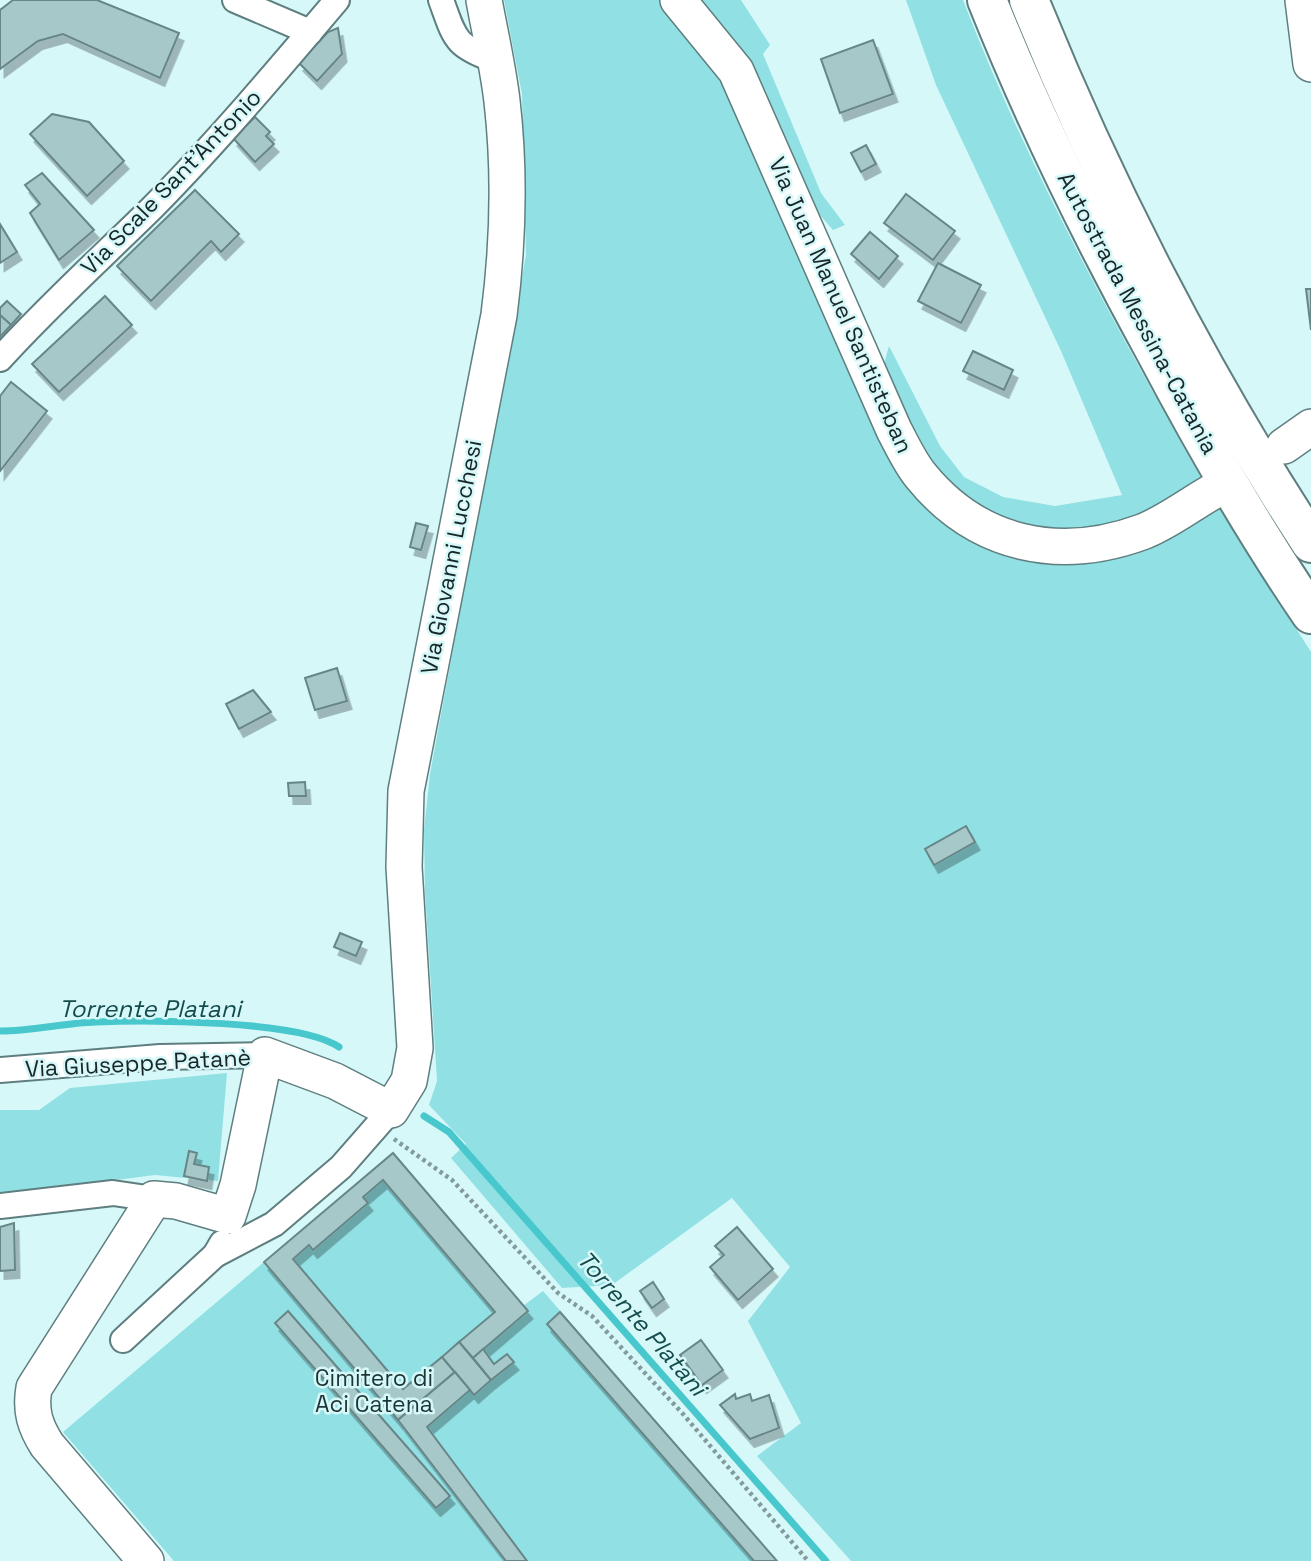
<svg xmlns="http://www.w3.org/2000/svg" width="1311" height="1561" font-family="'Space Grotesk',sans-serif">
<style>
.green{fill:#91e1e4}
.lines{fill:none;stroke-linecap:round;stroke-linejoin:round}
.stream{stroke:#48c8cd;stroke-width:7}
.building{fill:#a7c8c9;stroke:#678687;stroke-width:2;filter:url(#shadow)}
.street-casing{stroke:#5f7e7f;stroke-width:28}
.secondary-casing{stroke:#5f7e7f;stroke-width:38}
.highway-casing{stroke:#5f7e7f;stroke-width:42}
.path{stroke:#839b9c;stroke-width:4.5;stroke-dasharray:3.5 3.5;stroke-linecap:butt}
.street{stroke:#fff;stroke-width:24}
.secondary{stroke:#fff;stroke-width:35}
.highway{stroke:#fff;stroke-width:38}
.labels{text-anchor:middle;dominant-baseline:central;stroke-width:5;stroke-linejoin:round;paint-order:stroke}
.street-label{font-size:23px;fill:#192627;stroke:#d6f8f9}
.park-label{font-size:23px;fill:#1e3535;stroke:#d6f8f9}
.water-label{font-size:24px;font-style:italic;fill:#144c4e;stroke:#d6f8f9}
</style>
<defs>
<filter id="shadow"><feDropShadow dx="4.5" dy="8" stdDeviation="0" flood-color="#0004"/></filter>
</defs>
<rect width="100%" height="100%" fill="#d6f8f9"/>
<g class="green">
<path d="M504,0H661L721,71L944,522L995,552L1047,565L1097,563L1134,554L1219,507L1311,652V1561H851L757,1456L801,1423L748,1321L790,1267L732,1198L612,1285L562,1288L451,1158L466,1144L429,1105L437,1081L425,892L424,830L430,774L526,255L522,94Z"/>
<path d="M695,0H741L770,45L763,54L821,193L845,225L833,230L812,206Z"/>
<path d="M906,0H963C1027,167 1116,327 1204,483L1140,520L1096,530L1049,531L1011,522L968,501L931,467L908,424L884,364L889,346L940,446L964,477L1003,497L1055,506L1122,495L1061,351L936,85Z"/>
<path d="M227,1073L218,1181L155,1175L0,1195V1110H39L70,1088Z"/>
<path d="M393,1153L523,1306L543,1291L777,1561H174L63,1432Z"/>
</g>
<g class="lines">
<g class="stream">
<path d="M0,1031C32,1031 64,1023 96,1022C148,1020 300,1020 339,1047"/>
<path d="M424,1116L449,1132L826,1561"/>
</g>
</g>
<g class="building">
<path d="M13,0H97L179,33L160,78L63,34L38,41L0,69V10Z"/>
<path d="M338,28L342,54L317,81L299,63L328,32Z"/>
<path d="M873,40L893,94L840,113L821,59Z"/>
<path d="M52,114L89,122L124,161L87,196L30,134Z"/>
<path d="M255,117L270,132L266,136L274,144L255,162L233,138Z"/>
<path d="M866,145L876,164L861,172L851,153Z"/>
<path d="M42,173L94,230L59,260L30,213L40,204L25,185Z"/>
<path d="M195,190L239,234L221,252L211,241L151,301L117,266Z"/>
<path d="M906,194L955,231L933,260L884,223Z"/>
<path d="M0,224L17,252L0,263Z"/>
<path d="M870,232L898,256L879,279L851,254Z"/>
<path d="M938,263L981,285L961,323L918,301Z"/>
<path d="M1306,289H1311V330Z"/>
<path d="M105,296L132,325L59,392L32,364Z"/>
<path d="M7,301L21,314L11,325L0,315V308Z"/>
<path d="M0,315L11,325L0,337Z"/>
<path d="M973,351L1013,370L1004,390L963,371Z"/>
<path d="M11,382L47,411L0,471V396Z"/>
<path d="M416,523L428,526L421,550L410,547Z"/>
<path d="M337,668L347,701L315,710L305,678Z"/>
<path d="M253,690L271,712L239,729L226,704Z"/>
<path d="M305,782L306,796H289L288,783Z"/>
<path d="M966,826L975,842L934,865L925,849Z"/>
<path d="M340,933L362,942L356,956L334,947Z"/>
<path d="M189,1151L197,1153L194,1164L209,1167L207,1181L184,1176Z"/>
<path d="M393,1153L528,1311L473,1358L459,1342L495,1312L383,1180L363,1197L368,1203L313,1250L309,1245L293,1259L403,1389L442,1357L455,1372L398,1420L264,1262Z"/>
<path d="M14,1223L15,1270L0,1271V1227Z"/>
<path d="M737,1227L773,1269L738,1300L710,1267L724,1255L715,1246Z"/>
<path d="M653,1282L664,1299L652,1308L640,1291Z"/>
<path d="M288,1311L450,1496L436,1508L275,1323Z"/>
<path d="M560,1312L777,1561H754L547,1324Z"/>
<path d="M701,1340L723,1370L702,1385L680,1355Z"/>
<path d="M459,1342L491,1380L474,1395L442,1357Z"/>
<path d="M483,1349L494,1364L507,1354L514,1362L491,1380L473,1358Z"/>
<path d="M455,1372L470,1390L427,1427L527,1561H506L398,1420Z"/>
<path d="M735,1394L736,1399L750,1394L752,1401L769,1395L779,1428L750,1439L720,1405Z"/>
</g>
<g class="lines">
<defs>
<g id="street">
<path d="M235,0L310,32"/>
<path d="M441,0C455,38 454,46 495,60"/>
<path d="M0,359C48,306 101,258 152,208C217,142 277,71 337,0"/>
<path d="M0,1070L160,1057L265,1055"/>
<path d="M0,1206L113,1193L154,1199"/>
<path d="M215,1255L274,1224L341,1167L391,1110"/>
<path d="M123,1340L215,1255L222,1243"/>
</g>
<g id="secondary">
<path d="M678,0L736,71L894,430C902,445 910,463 921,476C978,546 1060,562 1142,532C1166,523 1189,505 1212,492"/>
<path d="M1303,0L1311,64"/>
<path d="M1284,446L1311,427"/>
<path d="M146,1561L47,1445C35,1426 30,1411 34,1388L154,1199L176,1201L228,1216L238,1185L265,1055L335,1081L391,1110L409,1081L415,1048L404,867L406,791L499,315C508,245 510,171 502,101C498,67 490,33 484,0"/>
</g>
<g id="highway">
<path d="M987,0C1035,120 1092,236 1154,349C1202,440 1253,529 1311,614"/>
<path d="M1029,0C1104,186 1201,375 1311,543"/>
</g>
</defs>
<use href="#street" class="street-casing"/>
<use href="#secondary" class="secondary-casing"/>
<use href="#highway" class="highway-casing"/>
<path class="path" d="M394,1139L452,1180L558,1293L592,1316L683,1414L808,1561"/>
<use href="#street" class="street"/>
<use href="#secondary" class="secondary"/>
<use href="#highway" class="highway"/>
</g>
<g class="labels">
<g class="street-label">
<text transform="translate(171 182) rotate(-46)">Via Scale Sant'Antonio</text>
<text transform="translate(841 305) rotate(66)">Via Juan Manuel Santisteban</text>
<text transform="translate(1138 313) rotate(62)">Autostrada Messina-Catania</text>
<text transform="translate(451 557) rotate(-79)">Via Giovanni Lucchesi</text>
<text transform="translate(138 1063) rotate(-3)">Via Giuseppe Patanè</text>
</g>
<g class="park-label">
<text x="374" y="1378">Cimitero di<tspan x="374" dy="26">Aci Catena</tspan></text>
</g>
<g class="water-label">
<text x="150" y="1008">Torrente Platani</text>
<text transform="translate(642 1323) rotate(49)">Torrente Platani</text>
</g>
</g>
</svg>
